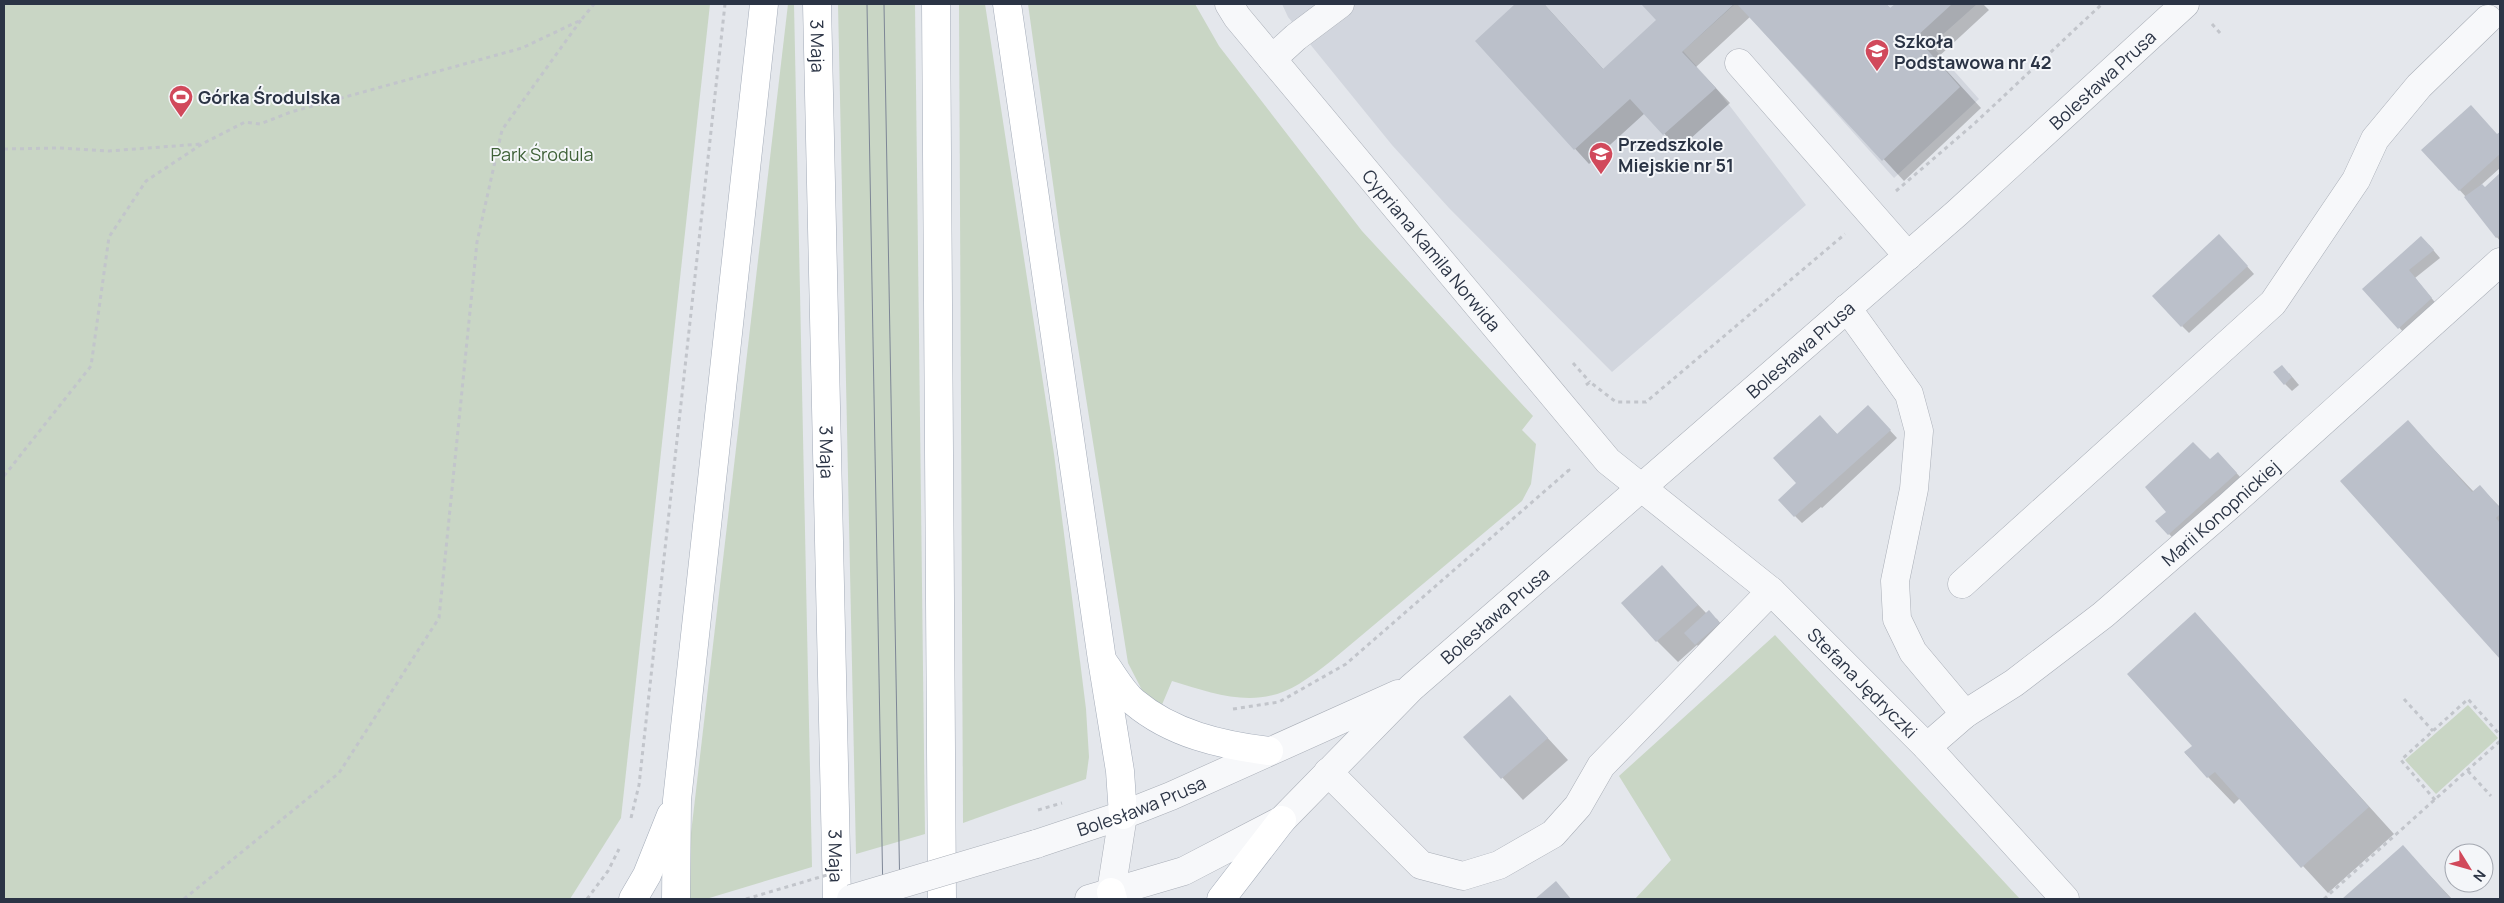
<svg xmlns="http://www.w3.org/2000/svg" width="2504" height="903" font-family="Manrope,sans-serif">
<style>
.built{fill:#d2d6de}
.green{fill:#c9d6c5}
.shadow{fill:#0003}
.building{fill:#bbc0ca}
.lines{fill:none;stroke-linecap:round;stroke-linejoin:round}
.minor-casing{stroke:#a9aeb7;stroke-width:29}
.major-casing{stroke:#a3abb8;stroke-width:29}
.path{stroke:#c2c5cb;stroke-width:3;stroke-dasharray:4 4;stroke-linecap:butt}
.minor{stroke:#f7f8fa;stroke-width:28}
.major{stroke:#fff;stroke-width:28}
.tram{stroke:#7d8696;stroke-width:1}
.minor-bridge-casing{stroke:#a9aeb7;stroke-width:29;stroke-linecap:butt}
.path-bridge{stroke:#c2c5cb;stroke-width:3;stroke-dasharray:4 4;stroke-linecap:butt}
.minor-bridge{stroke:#f7f8fa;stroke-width:28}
.labels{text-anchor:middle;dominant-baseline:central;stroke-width:4;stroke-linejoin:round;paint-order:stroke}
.poi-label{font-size:18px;font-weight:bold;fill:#2b3445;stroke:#f4f6f9;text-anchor:start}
.street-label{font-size:18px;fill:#2b3445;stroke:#f4f6f9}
.park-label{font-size:18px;fill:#3f6138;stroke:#f4f6f9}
</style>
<rect width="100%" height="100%" fill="#e4e7ec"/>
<g class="built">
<path d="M1282,4H1735L1683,51L1716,88L1806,205L1612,372L1449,208L1392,145L1288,17Z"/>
<path d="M1738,4H1977L1931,45L1979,99L1894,178Z"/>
</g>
<g class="green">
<path d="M4,4H710L621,818L570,899H4Z"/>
<path d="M788,4H794L812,867L706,899H689L686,876Z"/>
<path d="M838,4H915L925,834L856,854Z"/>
<path d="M959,4H985L1054,454L1086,709L1089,757L1086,779L963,823Z"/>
<path d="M1028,4H1195L1219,46L1362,231L1533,416L1522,430L1536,444L1531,484L1522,501L1331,661C1321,669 1310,677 1299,684C1257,710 1215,694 1172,681L1161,707L1145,696L1128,663L1060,234Z"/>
<path d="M1775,635L2020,899H1635L1671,860L1619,776Z"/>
<path d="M2468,705L2498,738L2436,794L2405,760Z"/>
</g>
<g class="shadow">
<path d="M1517,4H1544L1604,70L1658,20L1643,4H1886L1891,9L1897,4H1983L1989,10L1936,59L1981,108L1904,181L1751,16L1696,67L1730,103L1679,149L1645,113L1589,164L1477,41Z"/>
<path d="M2500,133V168L2481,185L2485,189L2500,175V241L2466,197L2423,150L2497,136Z"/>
<path d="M2226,243L2254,274L2189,333L2182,326Z"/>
<path d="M2429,245L2440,258L2415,278L2438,306L2406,335L2364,289Z"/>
<path d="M2289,373L2299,385L2292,391L2285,384Z"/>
<path d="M1875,414L1897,438L1822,508L1821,507L1802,523L1795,516L1798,483L1820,417L1838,435Z"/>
<path d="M2408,422L2474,492L2480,487L2500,507V657L2342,481Z"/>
<path d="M2210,461L2232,468L2250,488L2183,548L2169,534L2168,512Z"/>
<path d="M1662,567L1707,614L1717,619L1726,631L1703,651L1697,645L1678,662L1657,641Z"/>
<path d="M2195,614L2394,834L2328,893L2240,798L2234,804L2185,753L2194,746Z"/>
<path d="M1510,697L1568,760L1523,800L1465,737Z"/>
<path d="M2403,847L2452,899H2344Z"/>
</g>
<g class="building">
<path d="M1515,4H1544L1603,69L1656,20L1641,4H1734L1682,52L1716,88L1663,135L1630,99L1574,150L1475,41Z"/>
<path d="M1737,4H1886L1890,8L1895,4H1952L1916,37L1960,87L1882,161Z"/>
<path d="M2471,105L2497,134L2500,132V154L2459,191L2421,150Z"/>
<path d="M2500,173V235L2496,238L2464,197L2482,184L2485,187Z"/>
<path d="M2219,234L2248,266L2181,327L2152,296Z"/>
<path d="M2421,236L2434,250L2409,270L2432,298L2398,329L2362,289Z"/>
<path d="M2282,365L2292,377L2284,385L2273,372Z"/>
<path d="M1868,405L1891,430L1794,517L1778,500L1796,483L1773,458L1820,415L1837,434Z"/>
<path d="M2408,420L2472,492L2480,485L2500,508V514L2496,518L2500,523V659L2340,481Z"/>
<path d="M2193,442L2210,459L2218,452L2237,473L2168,535L2155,521L2166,512L2145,487Z"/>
<path d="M1662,565L1698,605L1656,642L1621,603Z"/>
<path d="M1709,610L1720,623L1695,645L1684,633Z"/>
<path d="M2195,612L2369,807L2301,868L2215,772L2207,778L2184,752L2192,746L2127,674Z"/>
<path d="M1510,695L1548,738L1501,779L1463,737Z"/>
<path d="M2403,845L2451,899H2342Z"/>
<path d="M1556,881L1571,899H1535Z"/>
</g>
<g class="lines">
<defs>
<g id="minor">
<path id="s1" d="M1229,4L1237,17L1608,461L1771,591L1927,747L2065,899"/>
<path d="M1272,59L1296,37L1340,4"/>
<path d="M1739,63L1908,256"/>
<path d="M1847,308L1909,394L1919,431L1914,489L1895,581L1897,619L1913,652L1965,714"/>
<path d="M1962,584L2273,303L2356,180L2375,139L2419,86L2488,19"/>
<path id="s2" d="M1927,747L1965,714L2014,683L2103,615L2229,506L2500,262"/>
<path d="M1328,772L1421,865L1463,876L1499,865L1553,834L1578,806L1601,766L1771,591"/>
<path id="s3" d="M1036,844L1123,815L1171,796L1398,694"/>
<path d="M1111,892L1123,815"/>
<path id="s4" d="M1089,899L1184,871L1282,820L1411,688L1957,213L2185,4"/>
</g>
<g id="major">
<path id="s5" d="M817,4L837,899"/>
<path d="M936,4L942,899"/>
<path d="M1007,4L1102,660L1120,771L1123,815"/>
<path d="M1104,663C1113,675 1122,692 1134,702C1172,734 1221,745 1269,751"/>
<path d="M1111,892L1113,899"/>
<path d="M633,899L647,875L671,815"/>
<path d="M676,899L677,800L764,4"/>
<path d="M1221,899L1282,820"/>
</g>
</defs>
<use href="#minor" class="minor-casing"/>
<use href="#major" class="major-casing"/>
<g class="path">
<path d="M2212,24L2221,34"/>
<path d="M4,149L58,148L109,151L201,144"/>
<path d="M1896,191L1975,123L2102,4"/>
<path d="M1573,363L1590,382"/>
<path d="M1586,385L1590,382L1616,402H1646L1845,234"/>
<path d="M4,476L91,366L109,237L146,181L202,144L245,122L260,124L291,112L522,48L581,20L594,4"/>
<path d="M2404,699L2433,731"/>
<path d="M1233,709L1279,702L1346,664L1569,470L1567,468"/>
<path d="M2468,771L2491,796"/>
<path d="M2435,800L2401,760L2468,699L2500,735"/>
<path d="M631,818L639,785L725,4"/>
<path d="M184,899L339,773L439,618L477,242L502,130L581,20"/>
<path d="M587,899L608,871L619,849"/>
<path d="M2324,899L2500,741"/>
</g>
<use href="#minor" class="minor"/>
<use href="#major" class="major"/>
<g class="tram">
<path d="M867,4L883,899"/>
<path d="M884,4L900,899"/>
</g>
<defs>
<path id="minor-bridge" d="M851,899L1036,844"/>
</defs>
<use href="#minor-bridge" class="minor-bridge-casing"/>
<g class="path-bridge">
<path d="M1038,810L1062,803"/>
<path d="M746,899L827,875"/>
</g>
<use href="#minor-bridge" class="minor-bridge"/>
</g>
<defs>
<symbol id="school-pin" viewBox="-11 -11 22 30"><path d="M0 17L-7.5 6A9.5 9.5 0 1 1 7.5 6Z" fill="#d1495b" stroke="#f4f6f9"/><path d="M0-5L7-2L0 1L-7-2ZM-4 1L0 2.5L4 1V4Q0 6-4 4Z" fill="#fff"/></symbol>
<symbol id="stadium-pin" viewBox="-11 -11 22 30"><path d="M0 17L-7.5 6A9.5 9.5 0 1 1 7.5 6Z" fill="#d1495b" stroke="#f4f6f9"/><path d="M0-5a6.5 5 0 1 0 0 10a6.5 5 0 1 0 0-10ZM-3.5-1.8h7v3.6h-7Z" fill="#fff"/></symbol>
</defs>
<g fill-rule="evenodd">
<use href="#school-pin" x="1863" y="37" width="28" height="38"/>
<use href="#stadium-pin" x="167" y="83" width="28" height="38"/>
<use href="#school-pin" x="1587" y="140" width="28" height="38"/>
</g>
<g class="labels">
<g class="poi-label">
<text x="1894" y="41">Szkoła<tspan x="1894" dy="21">Podstawowa nr 42</tspan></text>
<text x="198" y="97">Górka Środulska</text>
<text x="1618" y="144">Przedszkole<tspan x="1618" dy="21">Miejskie nr 51</tspan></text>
</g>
<g class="street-label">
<text stroke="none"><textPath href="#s5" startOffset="42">3 Maja</textPath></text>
<text stroke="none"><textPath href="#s4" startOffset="1315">Bolesława Prusa</textPath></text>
<text stroke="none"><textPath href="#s1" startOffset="319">Cypriana Kamila Norwida</textPath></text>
<text stroke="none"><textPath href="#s4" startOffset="910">Bolesława Prusa</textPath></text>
<text stroke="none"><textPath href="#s5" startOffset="448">3 Maja</textPath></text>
<text stroke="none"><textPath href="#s2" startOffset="376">Marii Konopnickiej</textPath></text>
<text stroke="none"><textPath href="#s4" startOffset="505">Bolesława Prusa</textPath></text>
<text stroke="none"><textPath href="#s1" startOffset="932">Stefana Jędryczki</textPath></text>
<text stroke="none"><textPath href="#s3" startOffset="112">Bolesława Prusa</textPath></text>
<text stroke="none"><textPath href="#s5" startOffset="852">3 Maja</textPath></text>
</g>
<g class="park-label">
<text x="542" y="154">Park Środula</text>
</g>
</g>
<rect width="2504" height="903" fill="none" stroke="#2b3445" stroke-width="10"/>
<g transform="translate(2469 868) rotate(127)"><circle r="24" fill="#f4f6f9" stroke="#a4a8b1"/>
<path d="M0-4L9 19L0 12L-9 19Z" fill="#d1495b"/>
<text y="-8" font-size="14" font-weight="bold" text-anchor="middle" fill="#2b3445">N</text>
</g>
</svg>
